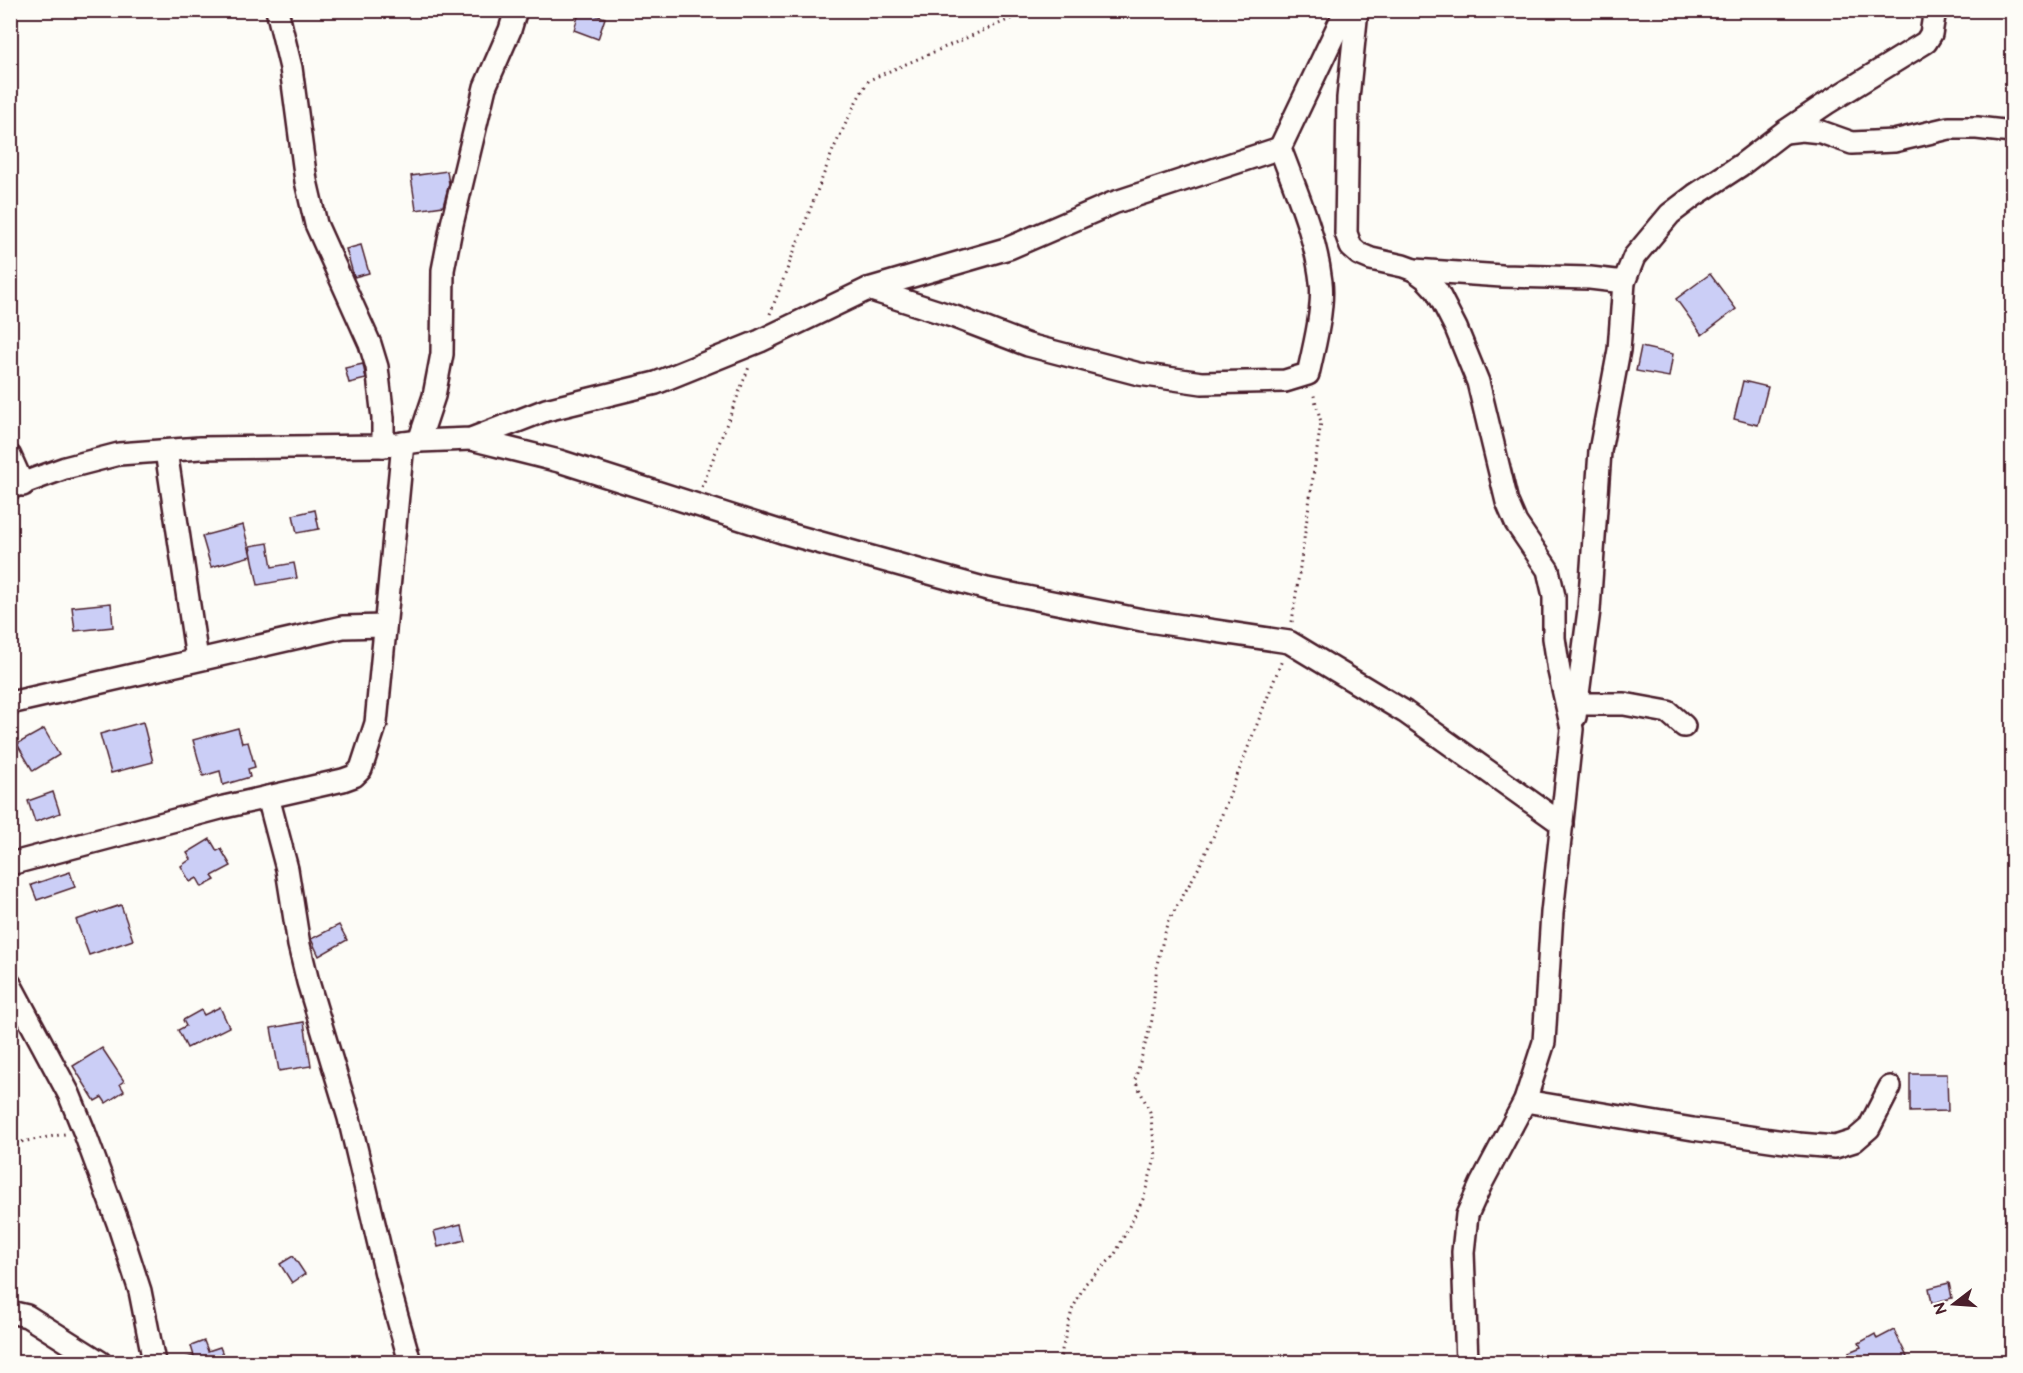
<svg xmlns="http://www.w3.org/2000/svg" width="2023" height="1373" font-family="'Balsamiq Sans',sans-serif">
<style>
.building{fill:#cbcef6;stroke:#4a1f2b;stroke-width:1.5}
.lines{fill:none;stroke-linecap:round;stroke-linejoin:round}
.minor-casing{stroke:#4a1f2b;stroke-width:26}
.path{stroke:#4a1f2b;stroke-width:3;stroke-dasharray:1.5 4.5;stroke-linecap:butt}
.minor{stroke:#fdfcf7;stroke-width:21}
</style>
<rect width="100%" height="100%" fill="#fdfcf7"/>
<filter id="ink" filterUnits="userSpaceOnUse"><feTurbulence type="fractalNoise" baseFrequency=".0167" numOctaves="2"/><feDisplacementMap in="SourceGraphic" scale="12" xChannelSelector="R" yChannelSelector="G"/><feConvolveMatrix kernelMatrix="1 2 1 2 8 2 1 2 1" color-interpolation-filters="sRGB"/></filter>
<g filter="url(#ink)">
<g class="building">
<path d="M580,10L605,18L598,39L574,30Z"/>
<path d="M447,171L449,184L443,206L416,210L411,176Z"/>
<path d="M361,245L369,273L354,277L346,249Z"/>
<path d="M1710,274L1736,309L1702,335L1676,299Z"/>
<path d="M1641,347L1673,354L1669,377L1636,371Z"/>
<path d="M363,364L366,379L349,383L345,368Z"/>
<path d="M1743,381L1768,387L1758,425L1734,419Z"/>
<path d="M315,510L319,529L297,533L293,515Z"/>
<path d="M243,525L251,556L211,567L202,536Z"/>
<path d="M268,543L272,567L294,563L297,578L258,585L250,546Z"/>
<path d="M111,603L113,627L75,631L72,607Z"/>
<path d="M143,722L153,762L111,773L100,734Z"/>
<path d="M238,728L242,743L248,742L255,767L248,769L250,777L223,785L220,771L203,776L193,740Z"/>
<path d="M44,729L59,755L33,771L17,744Z"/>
<path d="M53,792L60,813L35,822L28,801Z"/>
<path d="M210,839L217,851L221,849L231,866L212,876L215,880L202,887L197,878L190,882L181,866L191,859L187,853Z"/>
<path d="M70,872L75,887L37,900L31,885Z"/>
<path d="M121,905L133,940L89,955L76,920Z"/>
<path d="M339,925L347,940L319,956L311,939Z"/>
<path d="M220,1007L229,1027L187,1048L178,1030L186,1026L183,1020L201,1010L204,1015Z"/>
<path d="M304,1022L311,1066L279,1071L271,1028Z"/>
<path d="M102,1048L124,1081L120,1084L124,1091L106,1103L102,1097L95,1101L73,1066Z"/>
<path d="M1910,1074H1947L1948,1111L1910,1112Z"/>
<path d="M461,1224L465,1240L438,1247L434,1231Z"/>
<path d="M293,1256L305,1274L292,1283L280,1264Z"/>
<path d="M1949,1283L1952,1298L1932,1303L1929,1288Z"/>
<path d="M1894,1330L1907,1357L1896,1362H1854L1849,1352L1861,1347L1859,1343L1875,1334L1877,1339Z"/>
<path d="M204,1341L208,1351L220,1347L226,1362H182L181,1360L194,1356L191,1346Z"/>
</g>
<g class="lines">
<defs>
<g id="minor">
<path d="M277,10L291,68L306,181L316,224L370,344L377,367L383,418V446"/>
<path d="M1357,10L1348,98L1346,233L1351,247L1359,254L1371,259L1403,266L1414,270L1425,278L1437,291L1456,328L1478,382L1507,502L1516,523L1548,570L1554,596V638L1559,671L1572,729L1552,913L1544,1042L1525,1101L1481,1184L1467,1215L1463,1252L1467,1362"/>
<path d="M1785,132L1802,130L1821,132L1852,143L1894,141L1949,128H1977L2012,132"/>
<path d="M1414,270L1502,276L1590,278L1624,282"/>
<path d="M868,289L955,317L1028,345L1139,374L1202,383L1285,381L1308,374C1314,348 1324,308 1321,282C1316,236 1296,191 1280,148L1342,18L1351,10"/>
<path d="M471,439L559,461L785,533L987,589L1142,620L1289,642L1405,712L1562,824"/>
<path d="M419,441L434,396L442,354L443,270L452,224L485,87L510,30L516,10"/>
<path d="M166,451L197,659"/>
<path d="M10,456L23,485"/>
<path d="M10,488L65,468L119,454L200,448L383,446L419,441L471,439L546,410L656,383L760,341L868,289L1009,248L1113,203L1280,148"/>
<path d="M10,703L343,627L385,626"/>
<path d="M1577,704H1624L1668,712L1684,726"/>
<path d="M1575,717L1589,610L1600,451L1619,350L1624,282L1634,257L1670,214L1695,195L1741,165L1784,132L1827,103L1926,42L1931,34L1935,10"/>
<path d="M268,797L287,869L299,945L308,982L349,1118L391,1295L410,1362"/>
<path d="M10,864L224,807L343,780L354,776L361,769L376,723L403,443"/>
<path d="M10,984L69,1094L84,1131L118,1223L140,1291L154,1362"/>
<path d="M1525,1101L1693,1129L1799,1144L1835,1147L1854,1141L1869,1128L1890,1087"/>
<path d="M10,1312L27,1316L100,1362"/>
</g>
</defs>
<use href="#minor" class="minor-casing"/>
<g class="path">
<path d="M770,314L833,150L857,100L869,80L1031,10"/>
<path d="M702,487L749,367"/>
<path d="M1292,622L1321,422L1313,392"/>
<path d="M10,1144L65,1134"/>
<path d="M1059,1362L1072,1310L1085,1284L1114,1256L1143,1199L1156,1156L1150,1112L1135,1080L1152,1020L1157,964L1167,924L1198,869L1214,835L1282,660"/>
</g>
<use href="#minor" class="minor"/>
</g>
</g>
<rect width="2023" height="1373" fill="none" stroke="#fdfcf7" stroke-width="36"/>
<rect x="18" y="18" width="1987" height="1337" fill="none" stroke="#4a1f2b" stroke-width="2" filter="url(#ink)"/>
<g transform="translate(1954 1304) rotate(253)" stroke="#fdfcf7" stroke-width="4.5" paint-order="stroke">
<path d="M0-4.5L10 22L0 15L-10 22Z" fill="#4a1f2b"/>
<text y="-9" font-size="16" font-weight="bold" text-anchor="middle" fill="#4a1f2b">N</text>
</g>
</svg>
